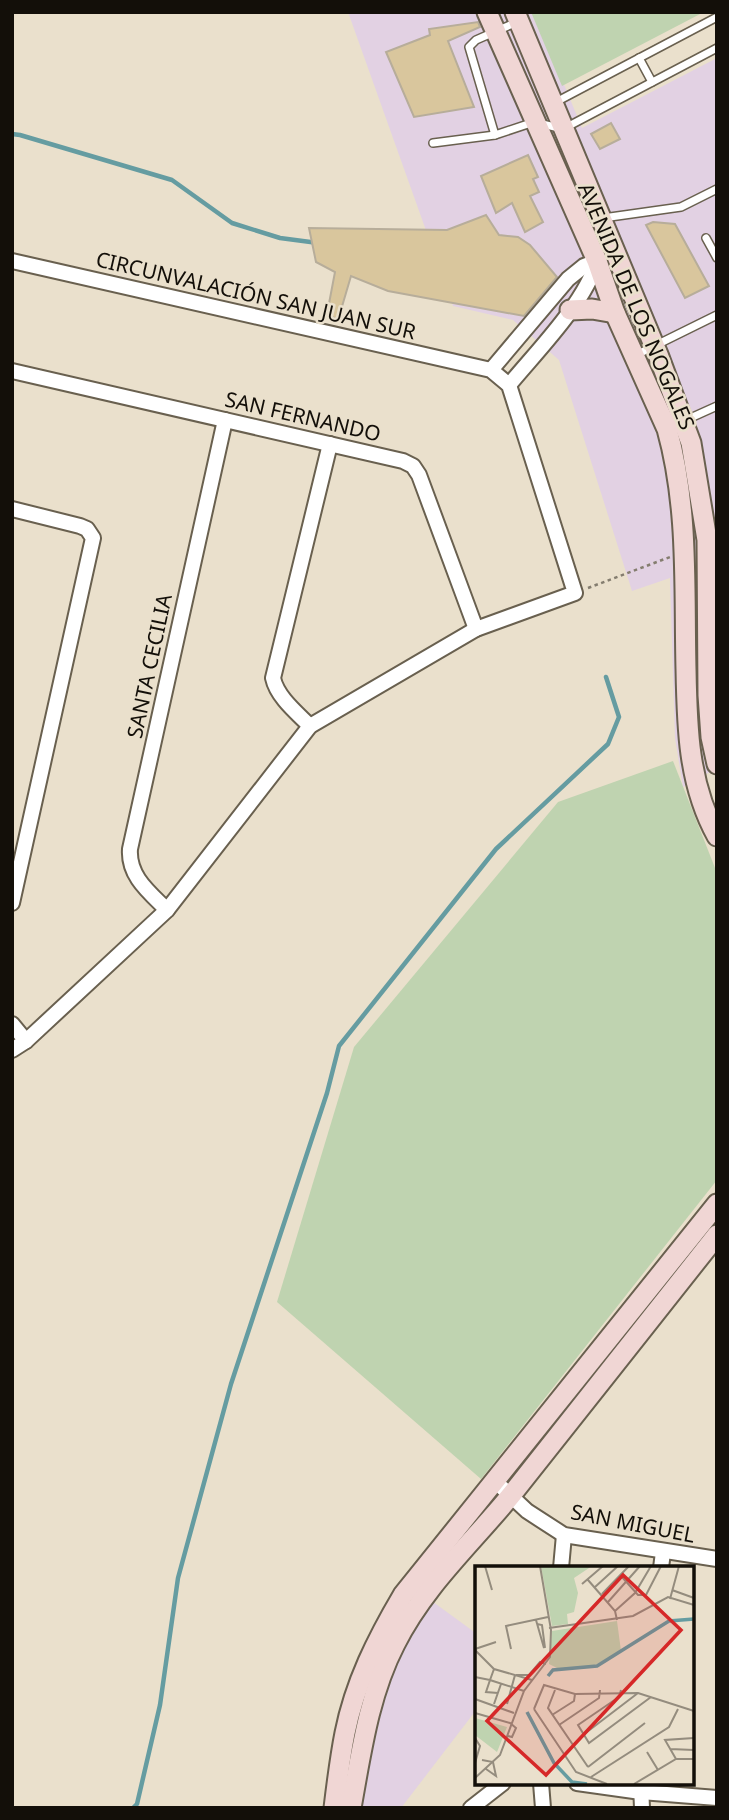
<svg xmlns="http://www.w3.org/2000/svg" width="729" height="1820" font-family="'Noto Sans',sans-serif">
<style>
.commercial{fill:#e2d1e3}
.green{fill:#bfd3b0}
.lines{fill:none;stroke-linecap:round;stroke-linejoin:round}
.stream{stroke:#659ca1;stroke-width:4.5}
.building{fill:#d9c69d;stroke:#b7ad9a;stroke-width:2}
.lane-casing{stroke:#69604f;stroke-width:10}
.street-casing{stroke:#69604f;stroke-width:18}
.secondary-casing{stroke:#69604f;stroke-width:23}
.path{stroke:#847d6f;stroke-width:2.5;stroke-dasharray:3.5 3.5;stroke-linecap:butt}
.lane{stroke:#fff;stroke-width:7}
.street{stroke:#fff;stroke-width:14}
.secondary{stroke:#f0d6d4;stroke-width:19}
.labels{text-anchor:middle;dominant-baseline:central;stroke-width:5;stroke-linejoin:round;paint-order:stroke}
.street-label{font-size:21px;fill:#130f09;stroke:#eae0cc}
.inset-river{fill:none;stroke:#659ca1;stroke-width:3.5}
.inset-road{fill:none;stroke:#948c7e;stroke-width:2}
.view{fill:#d62828;fill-opacity:0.15;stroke:#d62828;stroke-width:3.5}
.inset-edge{fill:none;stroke:#130f09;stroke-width:3.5}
</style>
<rect width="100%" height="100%" fill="#eae0cc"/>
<g class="commercial">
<path d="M348,12H534L582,128L717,58V768L683,787L675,738L670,578L632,591L559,360L513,320L453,306Z"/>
<path d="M429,1599L477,1634V1709L401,1808L361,1807L369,1757L381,1703L405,1639Z"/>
</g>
<g class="green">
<path d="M531,12H704L562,86Z"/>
<path d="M673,761L717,873V1180L481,1479L277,1302L354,1047L558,802Z"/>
</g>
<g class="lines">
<g class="stream">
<path d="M12,134L20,135L172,180L232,223L280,238L318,243"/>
<path d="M133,1808L137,1804L160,1705L178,1578L231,1384L327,1093L339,1046L496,849L608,744L619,717L606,677"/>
</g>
</g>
<g class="building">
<path d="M478,22L480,27L448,41L474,107L414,117L386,52L430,35L429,29Z"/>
<path d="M611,123L620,139L600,149L591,134Z"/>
<path d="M528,155L538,177L533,179L539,192L530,196L543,222L525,232L512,203L496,213L481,176Z"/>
<path d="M486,215L499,235L518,237L530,245L557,277L524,316L388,291L351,276L338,320L327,314L335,272L316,262L309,228L447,230Z"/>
<path d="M653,222L675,224L709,286L685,298L646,225Z"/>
</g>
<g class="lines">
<defs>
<g id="lane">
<path d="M517,22L476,40L469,47L495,135L534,122L563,129L717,48"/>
<path d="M639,58L652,82"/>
<path d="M554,103L717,17"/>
<path d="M433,143L495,135"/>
<path d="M603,218L681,207L717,189"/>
<path d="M706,238L717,258"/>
<path d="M636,355L717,315"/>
<path d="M686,420L717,406"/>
</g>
<g id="street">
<path d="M12,261L491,370L509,385L575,593L476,629L310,726L167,910L26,1041L12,1050"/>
<path d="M491,370L568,279L584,266L597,261"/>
<path d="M12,371L403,461L413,466L419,475L476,629"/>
<path d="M509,385C537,351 585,303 597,261"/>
<path d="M12,509L80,526L87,529L93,538L12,903"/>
<path d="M310,726C297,713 277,697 273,678L330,444"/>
<path d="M167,910C149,892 128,876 130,849L225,420"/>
<path d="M12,1024L26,1041"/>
<path d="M496,1482L527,1511L564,1535L717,1559"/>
<path d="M561,1568L564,1535"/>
<path d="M661,1568L663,1552"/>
<path d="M541,1783L543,1808"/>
<path d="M577,1783L641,1792L717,1798"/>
<path d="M641,1785L642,1808"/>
<path d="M471,1808L503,1783"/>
</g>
<g id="secondary">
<path d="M487,12L597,261L615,313L667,429C689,508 684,589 686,669C687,726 688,784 717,836"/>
<path d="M515,12L659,357L691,443L707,540L708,695L711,737L717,764"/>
<path d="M570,310L592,309L615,313"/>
<path d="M334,1808C337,1783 340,1758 345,1733C355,1683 377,1639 403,1595L717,1204"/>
<path d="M351,1808C361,1753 369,1694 395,1644C424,1586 472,1543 512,1494C581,1408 648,1321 717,1235"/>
</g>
</defs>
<use href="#lane" class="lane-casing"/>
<use href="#street" class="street-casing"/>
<use href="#secondary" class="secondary-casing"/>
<path class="path" d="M588,588L670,557"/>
<use href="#lane" class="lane"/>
<use href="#street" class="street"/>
<use href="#secondary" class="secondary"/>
</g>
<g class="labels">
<g class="street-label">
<text transform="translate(256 295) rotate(13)">CIRCUNVALACIÓN SAN JUAN SUR</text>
<text transform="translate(637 306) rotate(67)">AVENIDA DE LOS NOGALES</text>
<text transform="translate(303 416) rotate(13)">SAN FERNANDO</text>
<text transform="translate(149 666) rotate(-78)">SANTA CECILIA</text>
<text transform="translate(633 1523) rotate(11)">SAN MIGUEL</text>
</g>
</g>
<g transform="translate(475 1566)">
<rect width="219" height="219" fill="#eae0cc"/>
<path d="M66,0H117L99,12L103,27L99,46L92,48L93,58L77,60ZM142,55L146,85L120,99L86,104L74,98L77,65ZM0,152L32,161L22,186L0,169Z" fill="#bfd3b0"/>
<path class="inset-river" d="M73,110L78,104L122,100L194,55L219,53M52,146L79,197L97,216L112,218"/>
<path class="inset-road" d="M10,0L17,24M147,11L163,29H171L186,0M113,14L140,45L142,54M107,18L128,0M120,21L143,0M197,24L219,32M127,28L154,0M195,33L204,0M133,36L165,0M140,45L160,27L176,0M61,54L69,82M62,58L67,59L70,82M74,62L158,50L193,31L219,39M0,83L21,76M36,83L31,60L73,51M0,84L19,103L57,114M19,103L15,114L49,125M41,109H54L65,96L71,98M0,111L15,114L11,126L23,127M80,124L73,142L113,201M146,124L144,131L103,159L114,177L176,131M0,133L39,147M19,138L26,118M32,138L40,109M59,143L69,119L100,128L163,127L219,145M59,143L101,206L132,218M0,147L35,157L41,162L37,171L33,170M77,149L99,135L100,128M84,159L124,132L125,124M108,169L163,127M0,172L5,180L0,197M195,183L219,184M172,186L183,204M201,193L190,174L219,172M7,194L18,196L21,210L11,203M113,201L170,157M116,211L194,161L203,143M0,212L25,189L49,125L75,91L76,64L65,0M159,218L201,193H219"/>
<path class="view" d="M148,9L206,64L71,209L12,155Z"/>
<rect width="219" height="219" class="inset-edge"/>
</g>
<rect width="729" height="1820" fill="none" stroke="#130f09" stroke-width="28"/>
</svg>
